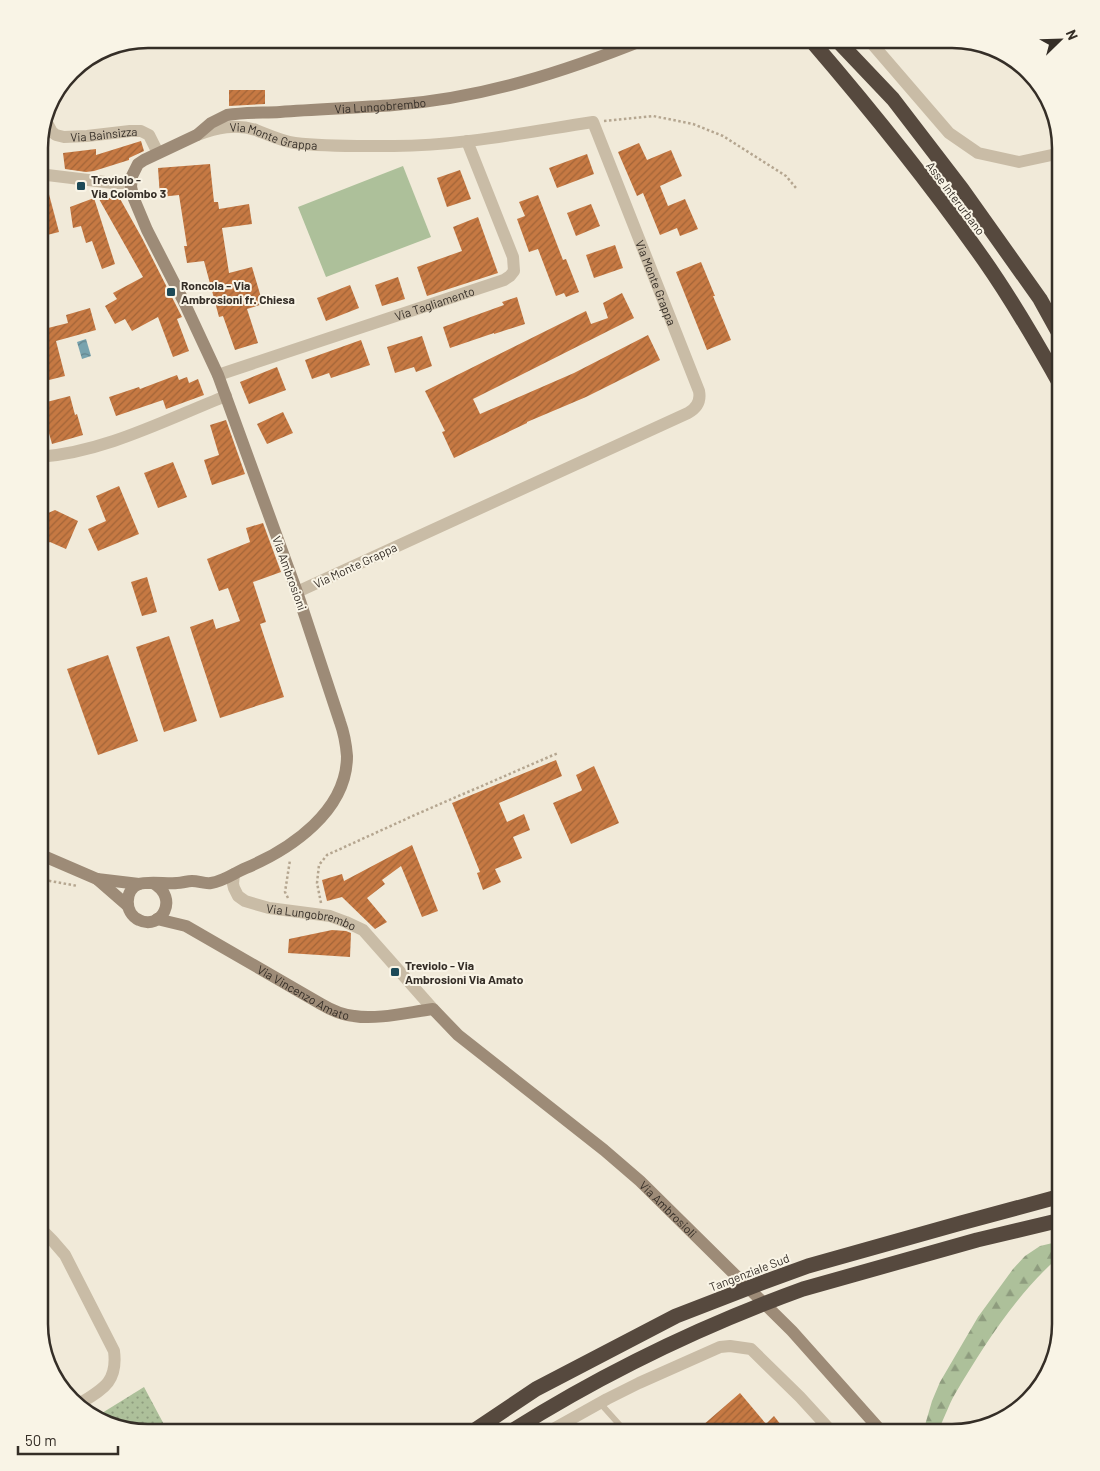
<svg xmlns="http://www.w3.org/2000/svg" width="1100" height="1471" font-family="Barlow,sans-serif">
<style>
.grass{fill:url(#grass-dots)}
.forest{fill:url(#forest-firs)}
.pitch{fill:#adc09a}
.water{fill:url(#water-waves)}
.building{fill:url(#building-hatch)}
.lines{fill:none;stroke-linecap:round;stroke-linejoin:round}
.path{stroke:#b5a690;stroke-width:2.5;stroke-dasharray:2.5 2.5;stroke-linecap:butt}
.lane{stroke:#c9bca6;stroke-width:6}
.street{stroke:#c9bca6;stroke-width:12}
.secondary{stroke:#9d8b77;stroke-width:12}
.highway{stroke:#56493e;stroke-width:15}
.poi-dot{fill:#1c4957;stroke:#f9f4e6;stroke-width:2}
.labels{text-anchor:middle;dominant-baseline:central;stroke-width:4;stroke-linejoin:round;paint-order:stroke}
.street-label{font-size:12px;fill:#352e27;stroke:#f9f4e6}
.poi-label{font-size:12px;font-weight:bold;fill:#352e27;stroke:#f9f4e6;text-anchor:start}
.rim{fill:none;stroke:#352e27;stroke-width:2.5}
</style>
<defs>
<pattern id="grass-dots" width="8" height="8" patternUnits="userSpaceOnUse" patternTransform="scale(1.25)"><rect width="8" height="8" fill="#adc09a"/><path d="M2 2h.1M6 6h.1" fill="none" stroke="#8e9c7e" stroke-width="1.8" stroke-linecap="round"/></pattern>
<pattern id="forest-firs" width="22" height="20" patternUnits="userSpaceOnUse" patternTransform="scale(1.25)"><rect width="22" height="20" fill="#adc09a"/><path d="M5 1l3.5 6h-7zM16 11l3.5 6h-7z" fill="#8e9c7e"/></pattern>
<pattern id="water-waves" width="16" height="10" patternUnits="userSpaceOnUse" patternTransform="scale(1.25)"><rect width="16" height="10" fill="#78a3ae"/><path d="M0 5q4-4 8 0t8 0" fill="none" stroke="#63858e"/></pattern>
<pattern id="building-hatch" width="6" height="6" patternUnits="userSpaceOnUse" patternTransform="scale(1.25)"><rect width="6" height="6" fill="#c67943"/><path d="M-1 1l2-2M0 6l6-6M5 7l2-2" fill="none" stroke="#a26438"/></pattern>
</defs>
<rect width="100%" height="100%" fill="#f1ead9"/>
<path class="grass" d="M144,1387L168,1432H148L94,1418Z"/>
<path class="forest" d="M1061,1241V1255C1017,1293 984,1345 955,1394C948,1406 944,1420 937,1432H923L932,1401L940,1382L978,1317L1013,1269L1025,1256L1040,1246Z"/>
<path class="pitch" d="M403,166L431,237L326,277L298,207Z"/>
<path class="water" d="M86,339L91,356L82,359L77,342Z"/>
<g class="building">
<path d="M229,90H265V104L229,106Z"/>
<path d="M141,141L144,151L129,158V160L94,171L86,172L65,169L63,153L96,149V155Z"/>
<path d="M639,143L647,160L671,150L682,176L660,186L668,206L685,199L698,229L680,236L677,228L660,235L643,193L637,196L618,152Z"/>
<path d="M587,154L594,174L557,188L549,168Z"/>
<path d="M210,164L214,202H218L219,209L249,204L252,224L222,228L229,273L252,267L263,304L247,309L258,343L235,350L223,316L219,317L204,261L187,263L184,246H187L179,195L160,197L158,168Z"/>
<path d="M460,170L471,199L447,207L437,178Z"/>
<path d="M39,182L46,183L59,232L39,237Z"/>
<path d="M538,195L563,260L566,259L579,292L566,297L564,293L556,296L538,249L529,252L517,219L525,216L519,202Z"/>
<path d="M119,197L142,238L182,317L177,319L189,351L173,357L158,317L132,331L125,319L115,324L105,306L117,299L113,293L143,277L99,199Z"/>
<path d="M94,198L115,264L102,269L92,241L86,243L81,226L73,228L70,207Z"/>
<path d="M591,204L600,226L576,236L567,213Z"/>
<path d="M478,217L498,273L427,296L417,267L462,251L453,227Z"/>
<path d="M615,245L623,268L594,278L586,255Z"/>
<path d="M701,262L715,296H713L731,340L707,350L676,272Z"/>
<path d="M398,277L405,299L382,306L375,285Z"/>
<path d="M350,285L359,308L326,321L317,298Z"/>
<path d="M622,293L634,318L473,399L480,414L574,373L648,335L660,360L586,397L527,422V423L454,458L442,432L445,431L425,391L586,311L591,324L608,318L603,303Z"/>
<path d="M517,297L525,324L494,334V333L450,348L443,327L504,305L502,302Z"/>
<path d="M90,308L96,330L56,341L65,376L41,382L39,372V310L42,309L48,328L68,323L66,315Z"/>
<path d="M422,336L432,366L416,372L414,367L395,373L387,347Z"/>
<path d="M361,340L370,365L331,378L329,373L312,379L305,360Z"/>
<path d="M277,367L286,390L249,404L240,382Z"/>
<path d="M177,375L179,380L187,377L189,383L198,379L204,395L166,409L163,400L116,416L109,397L139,387L140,389Z"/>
<path d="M70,396L75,415L77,414L83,435L52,444L47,426L45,427L39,404Z"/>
<path d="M283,412L293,433L267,444L257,424Z"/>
<path d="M226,420L245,474L212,485L204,460L219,455L210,425Z"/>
<path d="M173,462L187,497L158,508L144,473Z"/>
<path d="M119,486L139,534L98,551L88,529L106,521L96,496Z"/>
<path d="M55,510L78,521L66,549L50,542L39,547V517Z"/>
<path d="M263,523L281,572L253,582L266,622L260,624L284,697L220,718L190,627L213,619L216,629L240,621L228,588L219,591L207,559L250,542L246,528Z"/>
<path d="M147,577L157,612L142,616L131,582Z"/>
<path d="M169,636L197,721L164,732L136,647Z"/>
<path d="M108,655L138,741L98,755L67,669Z"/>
<path d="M556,760L562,776L499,803L507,822L524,814L530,830L513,837L522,858L495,869L501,882L483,890L477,873L480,872L452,803Z"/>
<path d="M594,766L619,823L571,844L553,803L581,791L582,790L576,775Z"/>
<path d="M412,845L438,911L422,917L401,866L382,880L385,884L367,898L387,922L375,929L342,897L327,901L322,880L342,874L344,881Z"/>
<path d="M332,930L346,931L351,933L350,957L288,953L289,939Z"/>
<path d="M740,1393L766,1424L774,1416L781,1425L774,1432H695Z"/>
</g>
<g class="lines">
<g class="path">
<path d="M604,121L653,116L693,124L723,136L786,176L796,188"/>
<path d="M39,879L78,886"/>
<path d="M288,898L285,892L290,860"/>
<path d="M321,903L317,883L319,865L327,855L417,814L558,753"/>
</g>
<g class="lane">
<path d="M600,1403L626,1432"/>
<path d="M607,1432L619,1425"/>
</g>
<g class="street">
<path d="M868,39L949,133L978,153L1019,162L1061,153"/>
<path id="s1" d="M45,119L52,132L56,135L64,137L87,136L130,131H141L149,135L158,153"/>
<path id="s2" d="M197,135C216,128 236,123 256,130C269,135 281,141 295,143C327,147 361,146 394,146C460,146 527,132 593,122L699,391C701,401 697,408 688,413L297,592"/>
<path d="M39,174L113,183H131"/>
<path id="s3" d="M218,375L504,280L510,276L514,271L513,257L467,141"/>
<path d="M39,457C105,452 165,420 226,396"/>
<path id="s4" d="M234,874L233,884L234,888L238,896L245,901L269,908L330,916L346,922L363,930L433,1009"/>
<path d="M39,1231L44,1232L52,1240L65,1255L114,1351C118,1382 103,1389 79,1404"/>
<path d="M548,1432L607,1399L639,1383L720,1347L730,1346L751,1349L800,1397L832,1432"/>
</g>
<g class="secondary">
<path d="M39,854L97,879L139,884"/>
<path d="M97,879L128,906"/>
<path id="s5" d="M153,883C180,898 161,931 139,920C124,913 124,890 139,884C147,881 168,884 177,883C182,883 187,881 192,881C199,881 205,884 211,883C224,881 234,873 246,868C291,849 347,811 347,756C346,744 344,733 340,722L297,592L218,375L184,302L147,230L134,199L131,187L132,176L138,164L144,160L197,135L211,123L227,115C245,112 263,113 280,112C318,109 356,108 394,105C483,98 564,72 646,39"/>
<path id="s6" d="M157,919L186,926L321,1004C331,1010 342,1015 354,1016C377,1020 409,1012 433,1009L458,1035L604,1150L640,1181L792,1331L882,1432"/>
</g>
<g class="highway">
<path d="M810,39C871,110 930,183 984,260C1012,300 1037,343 1061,386"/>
<path d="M836,39L893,99L962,189L1040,299L1061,337"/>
<path d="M472,1432L536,1389L676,1316L764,1282L808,1266L961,1223L1061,1196"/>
<path d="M510,1432C602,1374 701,1326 803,1289L977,1240L1061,1220"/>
</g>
</g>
<g class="poi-dot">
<rect x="76" y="181" width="10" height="10" rx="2.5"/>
<rect x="166" y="287" width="10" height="10" rx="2.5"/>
<rect x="390" y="967" width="10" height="10" rx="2.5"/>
</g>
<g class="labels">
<g class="street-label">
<text stroke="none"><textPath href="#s5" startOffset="1269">Via Lungobrembo</textPath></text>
<text stroke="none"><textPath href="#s1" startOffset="68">Via Bainsizza</textPath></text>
<text stroke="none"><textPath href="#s2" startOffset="79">Via Monte Grappa</textPath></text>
<text transform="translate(956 198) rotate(53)">Asse Interurbano</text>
<text stroke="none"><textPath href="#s2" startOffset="574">Via Monte Grappa</textPath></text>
<text stroke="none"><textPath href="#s3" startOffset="228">Via Tagliamento</textPath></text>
<text transform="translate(355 565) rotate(-25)">Via Monte Grappa</text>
<text transform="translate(290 573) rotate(70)">Via Ambrosioni</text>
<text stroke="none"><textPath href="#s4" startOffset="100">Via Lungobrembo</textPath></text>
<text stroke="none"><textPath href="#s6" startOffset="165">Via Vincenzo Amato</textPath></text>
<text stroke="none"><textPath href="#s6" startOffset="610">Via Ambrosioli</textPath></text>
<text transform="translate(749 1272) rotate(-21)">Tangenziale Sud</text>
</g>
<g class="poi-label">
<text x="91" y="179">Treviolo -<tspan x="91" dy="14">Via Colombo 3</tspan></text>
<text x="181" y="285">Roncola - Via<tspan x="181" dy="14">Ambrosioni fr. Chiesa</tspan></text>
<text x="405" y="965">Treviolo - Via<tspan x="405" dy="14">Ambrosioni Via Amato</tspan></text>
</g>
</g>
<path d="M0 0H1100V1471H0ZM148 48H952A100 100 0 0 1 1052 148V1324A100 100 0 0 1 952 1424H148A100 100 0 0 1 48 1324V148A100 100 0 0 1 148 48Z" fill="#f9f4e6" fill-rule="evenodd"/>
<path class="rim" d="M148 48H952A100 100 0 0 1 1052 148V1324A100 100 0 0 1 952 1424H148A100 100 0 0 1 48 1324V148A100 100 0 0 1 148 48Z"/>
<g transform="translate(1060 40) rotate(67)" stroke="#f9f4e6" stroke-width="4" paint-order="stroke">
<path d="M0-4L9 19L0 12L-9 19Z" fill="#352e27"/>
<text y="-8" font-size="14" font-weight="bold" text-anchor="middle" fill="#352e27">N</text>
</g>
<path d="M18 1446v8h100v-8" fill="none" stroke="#352e27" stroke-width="2.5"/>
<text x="25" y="1446" font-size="15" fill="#352e27" stroke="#f9f4e6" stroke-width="4" paint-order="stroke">50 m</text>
</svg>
